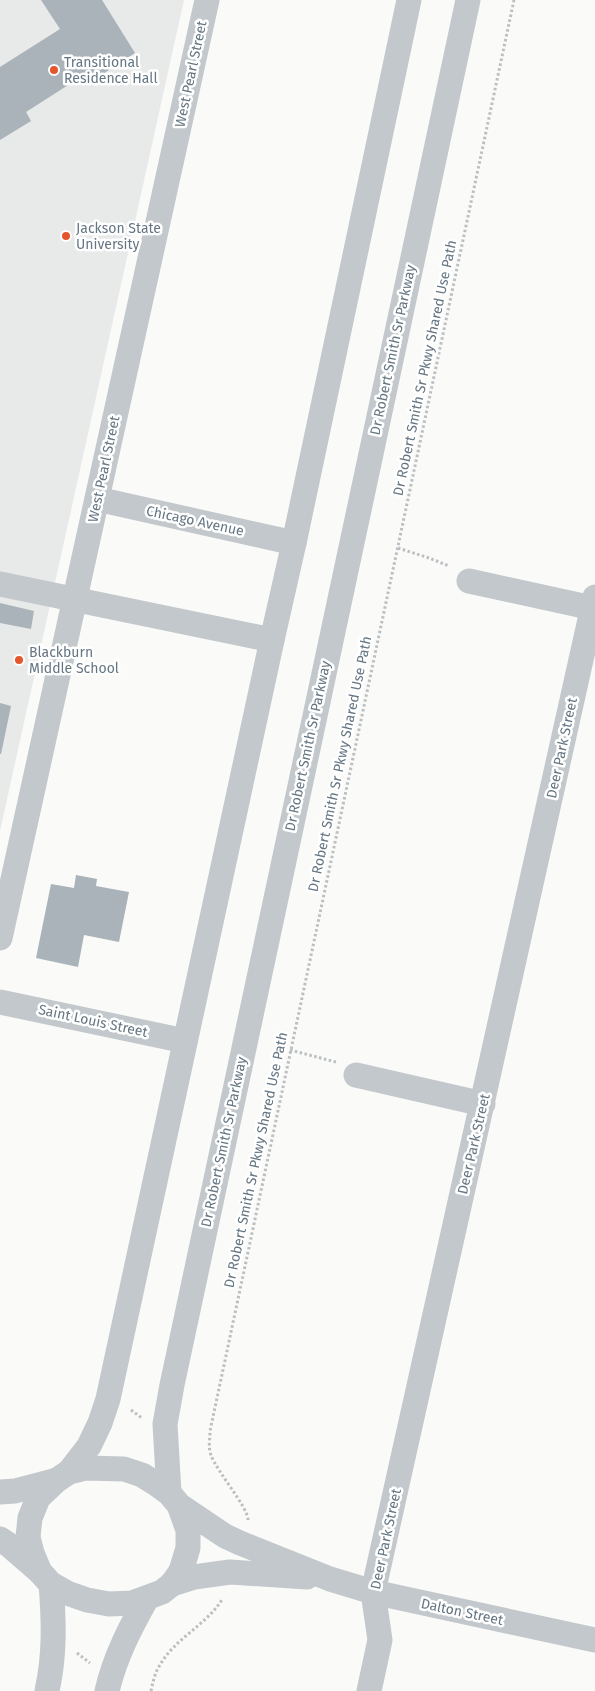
<svg xmlns="http://www.w3.org/2000/svg" width="595" height="1691" font-family="'Fira Sans',sans-serif">
<style>
.built{fill:#e8e9e9}
.building{fill:#aab3b9}
.lines{fill:none;stroke-linecap:round;stroke-linejoin:round}
.path{stroke:#bbbfc2;stroke-width:3;stroke-dasharray:2.5 2.5;stroke-linecap:butt}
.minor{stroke:#c3c8cc;stroke-width:25}
.poi-dot{fill:#e4572e;stroke:#fff;stroke-width:2}
.labels{text-anchor:middle;dominant-baseline:central;stroke-width:5;stroke-linejoin:round;paint-order:stroke}
.poi-label{font-size:14px;fill:#657683;stroke:#fff;text-anchor:start}
.street-label{font-size:14px;fill:#657683;stroke:#fff}
</style>
<rect width="100%" height="100%" fill="#fafaf8"/>
<path class="built" d="M0,0H184L0,831Z"/>
<g class="building">
<path d="M41,0H102L135,53L92,81L87,73L26,112L31,121L0,140V67L60,29Z"/>
<path d="M0,603L34,611L31,629L0,623Z"/>
<path d="M0,703L11,706L1,754H0Z"/>
<path d="M76,875L97,879L96,886L129,892L119,942L84,935L78,967L36,958L51,884L74,888Z"/>
</g>
<g class="lines">
<g class="path">
<path d="M398,548L429,558L449,566"/>
<path d="M290,1050L336,1062"/>
<path d="M131,1410L142,1418"/>
<path d="M248,1520C248,1507 217,1472 211,1455C208,1448 210,1439 210,1431L514,0"/>
<path d="M77,1653L90,1663"/>
<path d="M151,1691C153,1682 155,1672 160,1665C175,1638 207,1625 223,1598"/>
</g>
<g class="minor">
<path d="M97,499L294,543"/>
<path d="M469,581L593,608"/>
<path d="M0,584L272,640"/>
<path d="M0,938L207,0"/>
<path d="M0,1002L185,1041"/>
<path d="M356,1075L483,1104"/>
<path d="M69,1472L89,1446L100,1423L108,1399L272,640L294,543L409,0"/>
<path d="M0,1492L15,1491L57,1480"/>
<path d="M169,1493L165,1424L172,1385L468,0"/>
<path d="M179,1505L188,1530V1548L181,1571L172,1584L162,1592L132,1603L109,1604L87,1600L67,1593L51,1584L40,1572L32,1553L28,1537L30,1518L38,1498L57,1480L69,1472L85,1468L124,1469L142,1475L155,1483L169,1493L179,1505L225,1536L240,1543L330,1579L373,1592L595,1640"/>
<path d="M0,1539L9,1545L39,1571"/>
<path d="M172,1584L194,1577L230,1572L307,1577"/>
<path d="M47,1691C55,1655 54,1621 51,1584"/>
<path d="M107,1691C115,1657 130,1628 147,1598"/>
<path d="M369,1691L380,1640L373,1592L595,597"/>
</g>
</g>
<g class="poi-dot">
<circle cx="54" cy="70" r="5"/>
<circle cx="66" cy="236" r="5"/>
<circle cx="19" cy="660" r="5"/>
</g>
<g class="labels">
<g class="poi-label">
<text x="64" y="62">Transitional<tspan x="64" dy="16">Residence Hall</tspan></text>
<text x="76" y="228">Jackson State<tspan x="76" dy="16">University</tspan></text>
<text x="29" y="652">Blackburn<tspan x="29" dy="16">Middle School</tspan></text>
</g>
<g class="street-label">
<text transform="translate(191 74) rotate(-78)">West Pearl Street</text>
<text transform="translate(393 350) rotate(-78)">Dr Robert Smith Sr Parkway</text>
<text transform="translate(425 368) rotate(-78)">Dr Robert Smith Sr Pkwy Shared Use Path</text>
<text transform="translate(104 469) rotate(-78)">West Pearl Street</text>
<text transform="translate(195 521) rotate(12)">Chicago Avenue</text>
<text transform="translate(308 746) rotate(-78)">Dr Robert Smith Sr Parkway</text>
<text transform="translate(562 748) rotate(-78)">Deer Park Street</text>
<text transform="translate(340 764) rotate(-78)">Dr Robert Smith Sr Pkwy Shared Use Path</text>
<text transform="translate(93 1021) rotate(12)">Saint Louis Street</text>
<text transform="translate(224 1142) rotate(-78)">Dr Robert Smith Sr Parkway</text>
<text transform="translate(474 1144) rotate(-77)">Deer Park Street</text>
<text transform="translate(256 1160) rotate(-78)">Dr Robert Smith Sr Pkwy Shared Use Path</text>
<text transform="translate(386 1539) rotate(-78)">Deer Park Street</text>
<text transform="translate(462 1612) rotate(12)">Dalton Street</text>
</g>
</g>
</svg>
